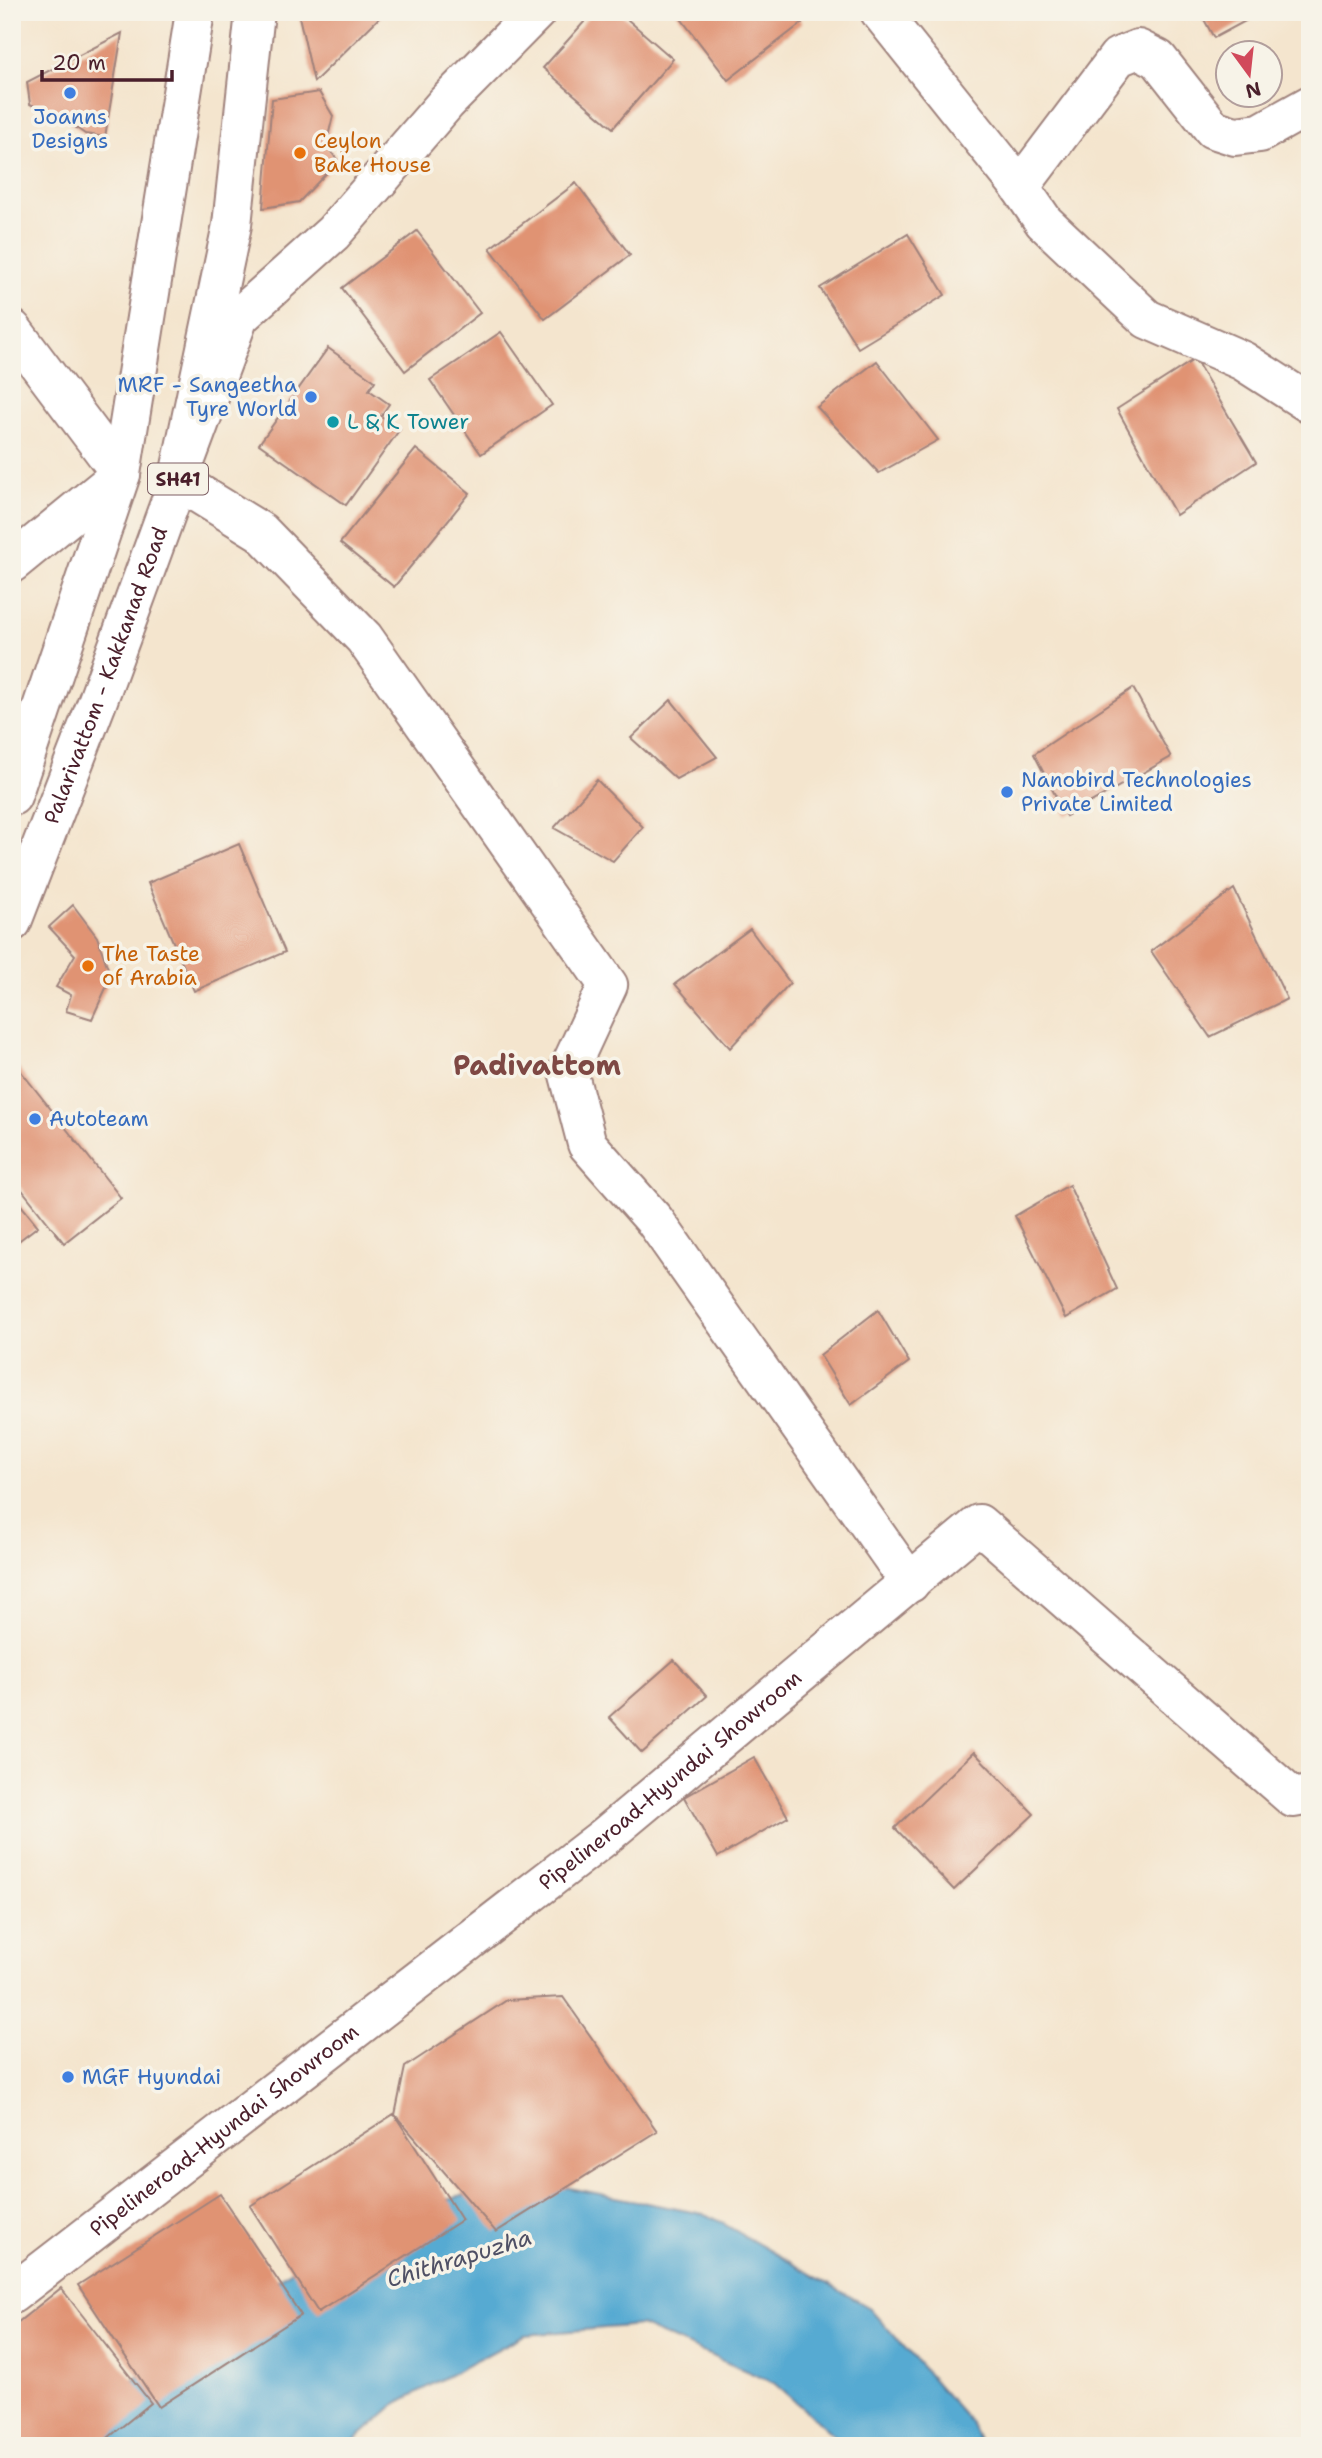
<svg xmlns="http://www.w3.org/2000/svg" width="1322" height="2458" font-family="'Shantell Sans',sans-serif">
<style>
.water{fill:#57aad2;stroke:#50647e;stroke-width:2}
.building{fill:#e09373}
.lines{fill:none;stroke-linecap:round;stroke-linejoin:round}
.minor-casing{stroke:#9f827c;stroke-width:42}
.primary-casing{stroke:#9f827c;stroke-width:42}
.minor{stroke:#fff;stroke-width:38}
.primary{stroke:#fff;stroke-width:38}
.shop-dot{fill:#3f7fe0;stroke:#f7f3e8;stroke-width:2.5}
.food-dot{fill:#e8710a;stroke:#f7f3e8;stroke-width:2.5}
.culture-dot{fill:#0f9aa8;stroke:#f7f3e8;stroke-width:2.5}
.labels{text-anchor:middle;dominant-baseline:central;stroke-width:7;stroke-linejoin:round;paint-order:stroke}
.shield{fill:#f7f3e8;stroke:#7e5f64;stroke-width:2}
.shield-label{font-size:19px;font-weight:bold;fill:#4a1f2b}
.shop-label{font-size:21px;fill:#366cbe;stroke:#f7f3e8;text-anchor:start}
.food-label{font-size:21px;fill:#c56008;stroke:#f7f3e8;text-anchor:start}
.culture-label{font-size:21px;fill:#0d838f;stroke:#f7f3e8;text-anchor:start}
.street-label{font-size:21px;fill:#4a1f2b;stroke:#f7f3e8}
.water-label{font-size:23px;font-style:italic;fill:#4f5065;stroke:#f7f3e8}
.district-label{font-size:28px;font-weight:bold;fill:#7e4844;stroke:#f7f3e8}
</style>
<rect width="100%" height="100%" fill="#f7f3e8"/>
<filter id="ink" filterUnits="userSpaceOnUse"><feTurbulence type="fractalNoise" baseFrequency=".0143" numOctaves="2"/><feDisplacementMap in="SourceGraphic" scale="14" xChannelSelector="R" yChannelSelector="G"/><feConvolveMatrix kernelMatrix="1 2 1 2 8 2 1 2 1" color-interpolation-filters="sRGB"/></filter>
<filter id="wash" filterUnits="userSpaceOnUse"><feTurbulence type="fractalNoise" baseFrequency=".00686" numOctaves="4" result="noise"/><feDisplacementMap in="SourceGraphic" scale="28" xChannelSelector="R" yChannelSelector="G"/><feGaussianBlur stdDeviation="1.57" result="paint"/><feColorMatrix in="noise" values="0 0 0 0 0 0 0 0 0 0 0 0 0 0 0 0 0 1.4 0 .05"/><feComposite in="paint" operator="in"/></filter>
<g filter="url(#wash)">
<rect width="100%" height="100%" fill="#f4e5ce"/>
<path class="water" d="M528,2180L708,2215L870,2308L971,2423L982,2446H846L774,2383L640,2325L524,2335L397,2403L348,2446H65L108,2398L361,2221Z"/>
<g id="blocks">
<g class="building">
<path d="M298,12H385L314,82Z"/>
<path d="M593,12H619L673,59L613,128L543,68Z"/>
<path d="M676,12H794L802,23L728,80Z"/>
<path d="M1200,12H1262L1214,38Z"/>
<path d="M122,33L105,137L85,134L65,120L30,104L27,82Z"/>
<path d="M319,92L333,116L326,145L338,161L299,202L263,208L272,99Z"/>
<path d="M576,183L630,255L545,319L490,248Z"/>
<path d="M417,231L480,313L405,371L342,288Z"/>
<path d="M908,234L945,295L858,348L820,288Z"/>
<path d="M501,332L552,405L481,454L430,380Z"/>
<path d="M328,348L375,381L369,390L389,404L381,416L400,429L346,505L259,444Z"/>
<path d="M1195,359L1256,462L1176,515L1117,409Z"/>
<path d="M877,361L938,440L879,473L817,407Z"/>
<path d="M416,449L470,493L394,587L340,543Z"/>
<path d="M1133,688L1171,757L1066,816L1034,754Z"/>
<path d="M671,700L717,757L676,779L631,738Z"/>
<path d="M597,780L643,827L613,861L554,828Z"/>
<path d="M239,844L285,952L194,991L148,883Z"/>
<path d="M1234,889L1287,999L1210,1037L1151,951Z"/>
<path d="M73,905L97,937L111,977L92,1019L66,1011L71,995L56,987L75,955L49,927Z"/>
<path d="M750,929L790,983L730,1048L675,984Z"/>
<path d="M12,1060L121,1198L64,1243L12,1177Z"/>
<path d="M1069,1185L1117,1289L1066,1318L1015,1216Z"/>
<path d="M12,1194L38,1226L12,1246Z"/>
<path d="M878,1310L909,1362L851,1405L820,1355Z"/>
<path d="M674,1660L707,1696L642,1753L609,1717Z"/>
<path d="M974,1752L1034,1814L954,1890L895,1828Z"/>
<path d="M754,1757L788,1817L718,1857L684,1797Z"/>
<path d="M563,1997L657,2131L496,2232L395,2115L405,2067L507,2000Z"/>
<path d="M394,2114L462,2220L318,2312L250,2206Z"/>
<path d="M220,2194L301,2315L159,2407L78,2285Z"/>
<path d="M61,2288L151,2403L98,2446H12V2327Z"/>
</g>
</g>
</g>
<g filter="url(#ink)">
<use href="#blocks" fill-opacity="0" stroke="#9f827c" stroke-width="2"/>
<g class="lines">
<defs>
<g id="minor">
<path d="M536,12L446,103L333,233L239,317L178,481L261,532L364,638L608,985L568,1071L587,1144L655,1221L910,1583"/>
<path d="M880,12L1020,187L1044,222L1147,319L1243,361L1310,404"/>
<path d="M1020,187L1118,57L1138,49L1158,59L1213,129L1235,136L1260,133L1310,105"/>
<path d="M12,329L121,474L12,563"/>
<path id="s1" d="M12,2294L604,1837L979,1524L1293,1798L1310,1795"/>
</g>
<g id="primary">
<path d="M12,796L121,474L195,12"/>
<path id="s2" d="M12,922L98,700L178,481L232,225L255,12"/>
</g>
</defs>
<use href="#minor" class="minor-casing"/>
<use href="#primary" class="primary-casing"/>
<use href="#minor" class="minor"/>
<use href="#primary" class="primary"/>
</g>
</g>
<g class="shop-dot">
<circle cx="70" cy="93" r="7"/>
<circle cx="311" cy="397" r="7"/>
<circle cx="1007" cy="792" r="7"/>
<circle cx="35" cy="1119" r="7"/>
<circle cx="68" cy="2077" r="7"/>
</g>
<g class="food-dot">
<circle cx="300" cy="153" r="7"/>
<circle cx="88" cy="966" r="7"/>
</g>
<circle class="culture-dot" cx="333" cy="422" r="7"/>
<g class="labels">
<rect class="shield" x="148" y="463.5" width="60" height="31" rx="5"/>
<g class="shield-label">
<text x="178" y="479">SH41</text>
</g>
<g class="shop-label">
<text x="70" y="117" text-anchor="middle">Joanns<tspan x="70" dy="24">Designs</tspan></text>
<text x="297" y="385" text-anchor="end">MRF - Sangeetha<tspan x="297" dy="24">Tyre World</tspan></text>
<text x="1021" y="780">Nanobird Technologies<tspan x="1021" dy="24">Private Limited</tspan></text>
<text x="49" y="1119">Autoteam</text>
<text x="82" y="2077">MGF Hyundai</text>
</g>
<g class="food-label">
<text x="314" y="141">Ceylon<tspan x="314" dy="24">Bake House</tspan></text>
<text x="102" y="954">The Taste<tspan x="102" dy="24">of Arabia</tspan></text>
</g>
<g class="culture-label">
<text x="347" y="422">L &amp; K Tower</text>
</g>
<g class="street-label">
<text stroke="none"><textPath href="#s2" startOffset="264">Palarivattom - Kakkanad Road</textPath></text>
<text stroke="none"><textPath href="#s1" startOffset="835">Pipelineroad-Hyundai Showroom</textPath></text>
<text stroke="none"><textPath href="#s1" startOffset="268">Pipelineroad-Hyundai Showroom</textPath></text>
</g>
<g class="water-label">
<text transform="translate(459 2258) rotate(-17)">Chithrapuzha</text>
</g>
<g class="district-label">
<text x="537" y="1065">Padivattom</text>
</g>
</g>
<rect width="1322" height="2458" fill="none" stroke="#f7f3e8" stroke-width="42"/>
<g transform="translate(1249 74) rotate(165)"><circle r="33" fill="#f7f3e8" stroke="#b29e9c" stroke-width="2"/>
<path d="M0-5L12 26L0 18L-12 26Z" fill="#d1495b"/>
<text y="-10" font-size="19" font-weight="bold" text-anchor="middle" fill="#4a1f2b">N</text>
</g>
<path d="M42 70v10h130v-10" fill="none" stroke="#4a1f2b" stroke-width="3.5"/>
<text x="52" y="70" font-size="21" fill="#4a1f2b" stroke="#f7f3e8" stroke-width="5" paint-order="stroke">20 m</text>
</svg>
